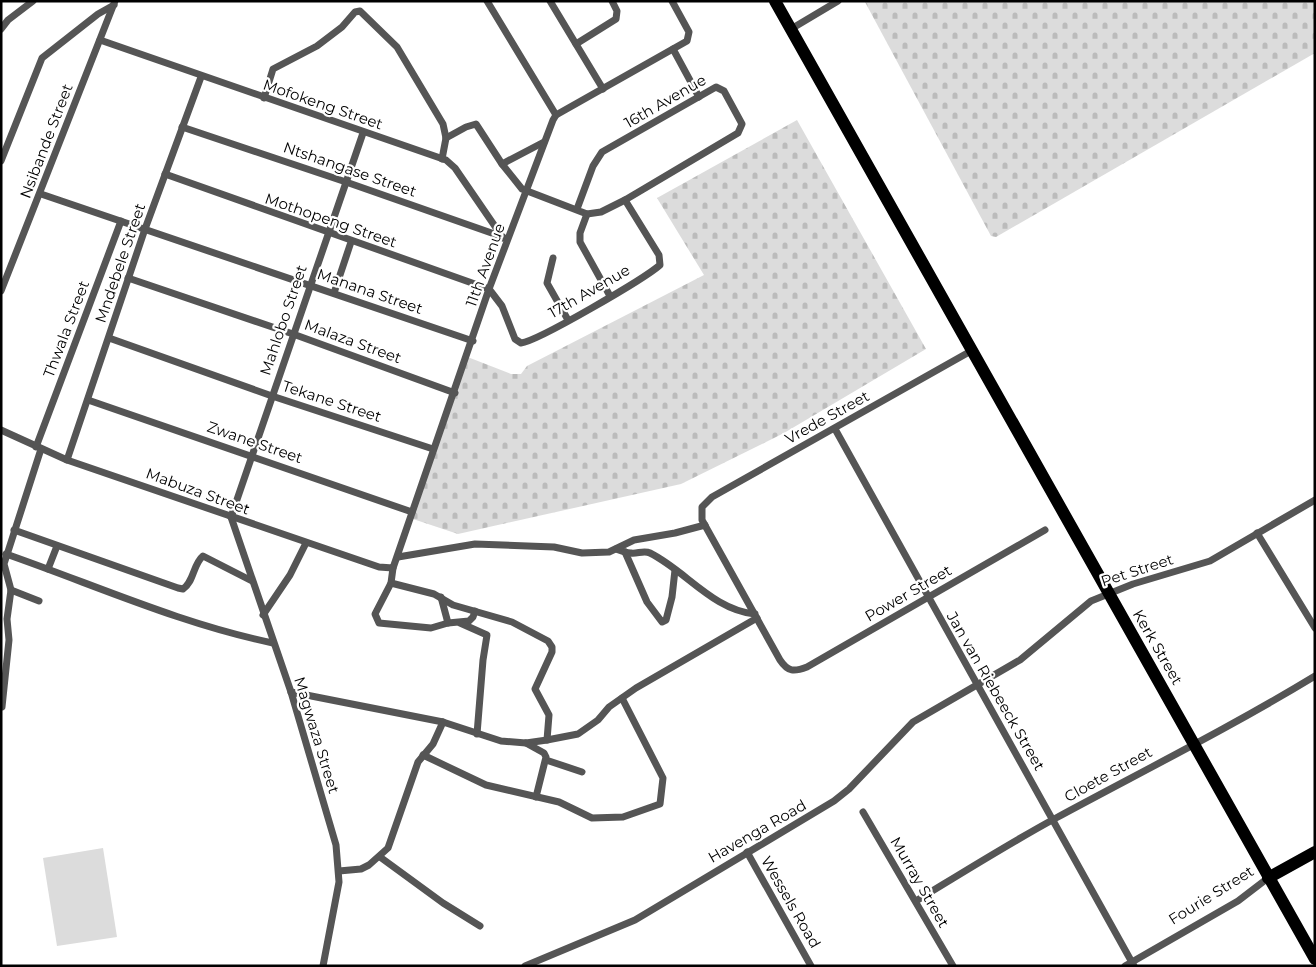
<svg xmlns="http://www.w3.org/2000/svg" width="1316" height="967" font-family="Montserrat,sans-serif">
<style>
.cemetery{fill:url(#cemetery-stones)}
.pitch{fill:#dcdcdc}
.lines{fill:none;stroke-linecap:round;stroke-linejoin:round}
.street{stroke:#555;stroke-width:7}
.highway{stroke:#000;stroke-width:12}
.labels{text-anchor:middle;dominant-baseline:central;stroke-width:4.5;stroke-linejoin:round;paint-order:stroke}
.street-label{font-size:15px;fill:#000;stroke:#fff}
</style>
<defs>
<pattern id="cemetery-stones" width="16" height="16" patternUnits="userSpaceOnUse" patternTransform="scale(1.25)"><rect width="16" height="16" fill="#dcdcdc"/><path d="M2 7V4a2 2 0 0 1 4 0v3zM10 15v-3a2 2 0 0 1 4 0v3z" fill="#bbb"/></pattern>
</defs>
<rect width="100%" height="100%" fill="#fff"/>
<g class="cemetery">
<path d="M1315,1V53L996,237L991,236L865,2Z"/>
<path d="M797,120L926,349L784,433L681,484L458,534L410,518L465,356L511,374H521L527,366L704,275L657,198Z"/>
</g>
<path class="pitch" d="M103,848L117,937L57,946L43,858Z"/>
<g class="lines">
<g class="street">
<path d="M487,1L556,115"/>
<path d="M550,1L603,89"/>
<path d="M1,29L8,20L33,1"/>
<path d="M791,29L838,1"/>
<path d="M100,40L446,160L455,168L503,238"/>
<path d="M576,44L616,19L617,11L612,1"/>
<path d="M673,49L699,97"/>
<path d="M264,98L273,69L317,46L342,27L355,12L360,11L397,47L443,124L446,138L442,159"/>
<path d="M182,127L346,182L503,237"/>
<path d="M446,138L466,127L476,124L502,164L522,189L587,214L601,212L625,200L738,133L742,124L724,91L716,87L602,152L593,166L577,209"/>
<path d="M1,161L42,58L98,14L114,5"/>
<path d="M502,164L544,142"/>
<path d="M165,174L489,289L502,306L515,339L521,343C538,341 644,279 660,265L659,255L625,200"/>
<path d="M41,194L473,341"/>
<path d="M587,214L580,233V242L610,296"/>
<path d="M553,258L547,283L568,320"/>
<path d="M128,278L293,334L455,393"/>
<path d="M1,291L115,1"/>
<path d="M334,293L351,242"/>
<path d="M109,338L272,396L433,449"/>
<path d="M971,351L712,497L702,507V520L780,660C788,672 794,672 807,667L1045,530"/>
<path d="M88,400L412,512"/>
<path d="M835,429L1134,966"/>
<path d="M1,430L67,460L379,567L393,568L489,289L553,120L556,115L687,41L689,32L672,1"/>
<path d="M36,447L121,221"/>
<path d="M67,460L145,229L201,77"/>
<path d="M231,517L291,692L336,845L339,882L323,966"/>
<path d="M231,517L363,133"/>
<path d="M14,530L178,588L183,589C194,582 193,564 203,556L252,581"/>
<path d="M1257,533L1315,628"/>
<path d="M616,549C621,551 626,553 631,553C637,554 644,550 650,553C686,571 713,610 755,614"/>
<path d="M625,552L647,602L662,622L666,620L672,597L675,570"/>
<path d="M6,554C95,585 181,624 273,643"/>
<path d="M398,557L475,544L554,547L582,553L609,552L634,540L675,533L705,525"/>
<path d="M393,568L391,583L375,614L379,623L431,628L448,623L469,621L473,617L475,611"/>
<path d="M48,569L57,546"/>
<path d="M391,583L434,594L453,605L512,622L548,641L552,647V652L535,689L549,715L547,740"/>
<path d="M11,590L39,601"/>
<path d="M441,597L448,623"/>
<path d="M263,615L290,575L306,543"/>
<path d="M460,623L487,635L483,660L477,734"/>
<path d="M291,692L443,722L501,741L526,743L547,740L578,734L598,720L609,707L636,688L757,618"/>
<path d="M2,707L9,640L7,619L11,590L4,564L41,449"/>
<path d="M526,743L544,753L546,757L536,797"/>
<path d="M423,755L486,785L559,802L592,818L623,817L660,804L663,778L622,698"/>
<path d="M546,760L582,772"/>
<path d="M863,812L953,966"/>
<path d="M747,852L811,966"/>
<path d="M380,857L443,903L480,926"/>
<path d="M339,871L361,869L369,865L388,848L418,762L433,744L443,722"/>
<path d="M916,901C962,873 1008,844 1056,818C1143,771 1231,727 1315,676"/>
<path d="M525,966L635,920L834,801L849,789L913,722L1020,660L1091,601L1133,584L1210,561L1315,500"/>
<path d="M1125,966L1238,901L1268,878"/>
</g>
<g class="highway">
<path d="M775,1L1315,959"/>
<path d="M1268,878L1315,852"/>
</g>
</g>
<g class="labels">
<g class="street-label">
<text transform="translate(665 101) rotate(-30)">16th Avenue</text>
<text transform="translate(323 104) rotate(19)">Mofokeng Street</text>
<text transform="translate(46 141) rotate(-69)">Nsibande Street</text>
<text transform="translate(350 169) rotate(19)">Ntshangase Street</text>
<text transform="translate(331 220) rotate(19)">Mothopeng Street</text>
<text transform="translate(120 263) rotate(-71)">Mndebele Street</text>
<text transform="translate(485 265) rotate(-70)">11th Avenue</text>
<text transform="translate(370 291) rotate(19)">Manana Street</text>
<text transform="translate(589 291) rotate(-30)">17th Avenue</text>
<text transform="translate(283 320) rotate(-71)">Mahlobo Street</text>
<text transform="translate(66 329) rotate(-69)">Thwala Street</text>
<text transform="translate(353 341) rotate(20)">Malaza Street</text>
<text transform="translate(332 401) rotate(18)">Tekane Street</text>
<text transform="translate(827 417) rotate(-29)">Vrede Street</text>
<text transform="translate(255 442) rotate(19)">Zwane Street</text>
<text transform="translate(198 491) rotate(20)">Mabuza Street</text>
<text transform="translate(1137 570) rotate(-18)">Pet Street</text>
<text transform="translate(908 593) rotate(-30)">Power Street</text>
<text transform="translate(1158 647) rotate(60)">Kerk Street</text>
<text transform="translate(996 691) rotate(60)">Jan van Riebeeck Street</text>
<text transform="translate(317 735) rotate(73)">Magwaza Street</text>
<text transform="translate(1108 774) rotate(-29)">Cloete Street</text>
<text transform="translate(757 831) rotate(-30)">Havenga Road</text>
<text transform="translate(920 882) rotate(60)">Murray Street</text>
<text transform="translate(1211 895) rotate(-32)">Fourie Street</text>
<text transform="translate(791 902) rotate(60)">Wessels Road</text>
</g>
</g>
<rect width="1316" height="967" fill="none" stroke="#000000" stroke-width="5"/>
</svg>
